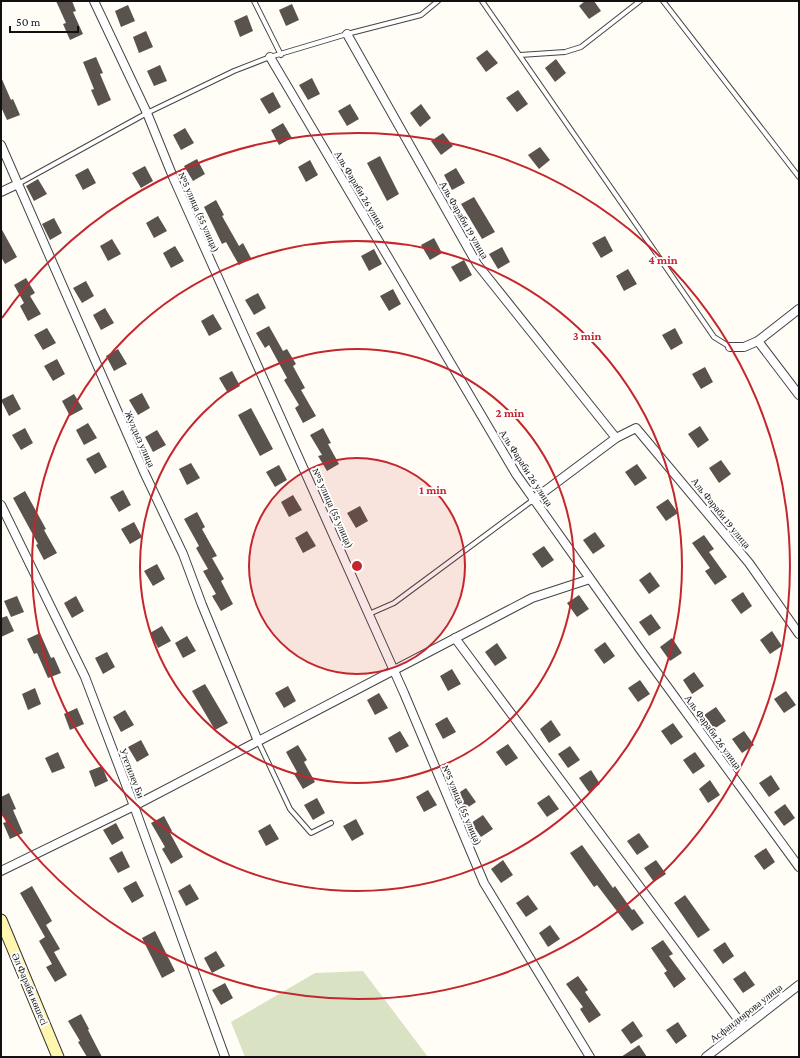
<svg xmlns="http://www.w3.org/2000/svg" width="800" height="1058" font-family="'Crimson Pro',serif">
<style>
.cemetery{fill:#d9e3c4}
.building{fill:#5a524d}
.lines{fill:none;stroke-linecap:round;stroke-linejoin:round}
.lane-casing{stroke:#444;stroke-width:6}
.street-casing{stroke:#444;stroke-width:10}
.secondary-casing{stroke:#333;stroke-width:13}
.lane{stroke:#fff;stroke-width:4}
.street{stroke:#fff;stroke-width:8}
.secondary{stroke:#fff6b0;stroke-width:11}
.ring{fill:none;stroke:#c4262e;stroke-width:2}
.labels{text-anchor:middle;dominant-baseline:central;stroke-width:4;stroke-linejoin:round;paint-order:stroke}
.street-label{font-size:10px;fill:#111;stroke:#fff}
.centre{fill:#c4262e;stroke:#fff;stroke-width:2}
.ring-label{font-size:12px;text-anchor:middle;font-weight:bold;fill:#c4262e;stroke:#fff;stroke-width:4;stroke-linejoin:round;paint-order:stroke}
</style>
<rect width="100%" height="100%" fill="#fffdf5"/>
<path class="cemetery" d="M363,971L428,1057H245L231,1022L315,973Z"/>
<g class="building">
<path d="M56,1H72L76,11L73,12L83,34L70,40L63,24L66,23Z"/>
<path d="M585,1H594L601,11L589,19L579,6Z"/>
<path d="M292,4L299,20L286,26L279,10Z"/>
<path d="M128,5L135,21L121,27L115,11Z"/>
<path d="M247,15L253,31L240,37L234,21Z"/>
<path d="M146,31L153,47L139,53L133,37Z"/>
<path d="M487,50L498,63L486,72L476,58Z"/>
<path d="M96,57L103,73L100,74L111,100L98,106L91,90L94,89L83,62Z"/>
<path d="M556,59L566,73L555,82L545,68Z"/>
<path d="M160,65L167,81L154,86L147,71Z"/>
<path d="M1,77L11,100L13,99L20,115L7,120L1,107Z"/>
<path d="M312,78L320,94L308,100L299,85Z"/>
<path d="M518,90L528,104L517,112L506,98Z"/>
<path d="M273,92L281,107L269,114L260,99Z"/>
<path d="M350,104L359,119L347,126L338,111Z"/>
<path d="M421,104L431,118L420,127L410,113Z"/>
<path d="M283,123L292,138L279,145L271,130Z"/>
<path d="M185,128L194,143L181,150L173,135Z"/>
<path d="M443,133L453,146L441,155L431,141Z"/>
<path d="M540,147L550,160L539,169L528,155Z"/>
<path d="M380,156L399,194L387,201L367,163Z"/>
<path d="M197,159L205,174L193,181L184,166Z"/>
<path d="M310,160L318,175L306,182L298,167Z"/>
<path d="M145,166L153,181L141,188L132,173Z"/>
<path d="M88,168L96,183L83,190L75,175Z"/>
<path d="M456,168L465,183L452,190L444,175Z"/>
<path d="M38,179L47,194L34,201L26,186Z"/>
<path d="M474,197L495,232L482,239L461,204Z"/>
<path d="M216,200L224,215L222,216L239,246L243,243L251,258L239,265L226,242L222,244L204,207Z"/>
<path d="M158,216L167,231L154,238L146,223Z"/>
<path d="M54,218L62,233L50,240L42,224Z"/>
<path d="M1,228L17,257L5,264L1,257Z"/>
<path d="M605,236L613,251L601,258L592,243Z"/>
<path d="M434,238L442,253L430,260L421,245Z"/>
<path d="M112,239L121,254L108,261L100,246Z"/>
<path d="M175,246L184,261L171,268L163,253Z"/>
<path d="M502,247L510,262L498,269L489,254Z"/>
<path d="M374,249L382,264L369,271L361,256Z"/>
<path d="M464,260L472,275L460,282L451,267Z"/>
<path d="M628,269L637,284L624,291L616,276Z"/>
<path d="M26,278L35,293L30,296L41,314L28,321L20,306L24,303L14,285Z"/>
<path d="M86,281L94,296L82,303L73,288Z"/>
<path d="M393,289L401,304L389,311L380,296Z"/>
<path d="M258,293L266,308L254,315L245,300Z"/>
<path d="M105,308L114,323L101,330L93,315Z"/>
<path d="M213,314L222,329L209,336L201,321Z"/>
<path d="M269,326L283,351L287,349L296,364L293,366L305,388L301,390L316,416L303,423L295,408L299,405L284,380L287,378L269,345L265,348L256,333Z"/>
<path d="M47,328L56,343L43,350L34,335Z"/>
<path d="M675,328L683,343L671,350L662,335Z"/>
<path d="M118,349L127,364L114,371L106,356Z"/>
<path d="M57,359L65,374L53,381L44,366Z"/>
<path d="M705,367L713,382L701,389L692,374Z"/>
<path d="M232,371L240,386L228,393L219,378Z"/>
<path d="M142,393L150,408L138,415L129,400Z"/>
<path d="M13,394L21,409L9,416L1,400Z"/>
<path d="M74,394L83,409L70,416L62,401Z"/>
<path d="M251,408L273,449L260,456L238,415Z"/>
<path d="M88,423L97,438L84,445L76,430Z"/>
<path d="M700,426L709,440L698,448L688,434Z"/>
<path d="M25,428L33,443L21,450L12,435Z"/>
<path d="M323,428L331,443L328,444L339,464L327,471L318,456L322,455L310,435Z"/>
<path d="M157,430L166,445L153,452L145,437Z"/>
<path d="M99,452L107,467L95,474L86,459Z"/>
<path d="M721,460L731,474L719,483L709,468Z"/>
<path d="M191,463L200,478L187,485L179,469Z"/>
<path d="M637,464L647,478L635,486L625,472Z"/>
<path d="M279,465L287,480L275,487L266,472Z"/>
<path d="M123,490L131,505L119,512L110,497Z"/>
<path d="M25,491L46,529L44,530L57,553L44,560L36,545L38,544L13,498Z"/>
<path d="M293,495L302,510L289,517L281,502Z"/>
<path d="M668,499L678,513L666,521L656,507Z"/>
<path d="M360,506L368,521L356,528L347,513Z"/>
<path d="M197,512L205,527L202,529L217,556L212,558L224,579L221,581L233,604L221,611L212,596L216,594L203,571L208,569L196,548L199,546L184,519Z"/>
<path d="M134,522L142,537L130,544L121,529Z"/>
<path d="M307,531L316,546L303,553L295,538Z"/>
<path d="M595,532L605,546L593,554L583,540Z"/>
<path d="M704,535L714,549L709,552L727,577L715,585L705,571L710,568L692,543Z"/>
<path d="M544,546L554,560L542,568L532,554Z"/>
<path d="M157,564L165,579L153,586L144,571Z"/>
<path d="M650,572L660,586L649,594L639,580Z"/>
<path d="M743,592L752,606L741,614L731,600Z"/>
<path d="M579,595L589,609L577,617L567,603Z"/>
<path d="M17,596L24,612L11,617L4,601Z"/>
<path d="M76,596L84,611L72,618L64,603Z"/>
<path d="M651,614L661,628L649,636L639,622Z"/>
<path d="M7,616L14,631L1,637V618Z"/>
<path d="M162,626L171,641L158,648L150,633Z"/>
<path d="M772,631L782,646L770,654L760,640Z"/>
<path d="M40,633L51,658L54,657L61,673L48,678L37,653L34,654L27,639Z"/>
<path d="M187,636L196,651L183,658L175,643Z"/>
<path d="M672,638L682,653L670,661L660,647Z"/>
<path d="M605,642L615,656L604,664L594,650Z"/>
<path d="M497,643L507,658L495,666L485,652Z"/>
<path d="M107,652L115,667L103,674L95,658Z"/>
<path d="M452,669L461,684L448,691L440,676Z"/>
<path d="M694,672L704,686L692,694L683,680Z"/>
<path d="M640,680L650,694L638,702L628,688Z"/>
<path d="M205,684L228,723L215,730L192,691Z"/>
<path d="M288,686L296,701L284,708L275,693Z"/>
<path d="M35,688L41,704L28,710L22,694Z"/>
<path d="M786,691L796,705L784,713L774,699Z"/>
<path d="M379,693L388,708L375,715L367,700Z"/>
<path d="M716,707L726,721L714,729L704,715Z"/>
<path d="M77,708L84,724L70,730L64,714Z"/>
<path d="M125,710L134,725L121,732L113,717Z"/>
<path d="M447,717L456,732L443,739L435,724Z"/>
<path d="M551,720L561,735L549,743L540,729Z"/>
<path d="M673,723L683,737L671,745L661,731Z"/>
<path d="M400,731L409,746L396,753L388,738Z"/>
<path d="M744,731L754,745L742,753L732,739Z"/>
<path d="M141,740L149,755L137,762L128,747Z"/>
<path d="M508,744L518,758L506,766L496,752Z"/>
<path d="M298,745L307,760L304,762L315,782L303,789L294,774L297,772L286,752Z"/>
<path d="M570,746L580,760L568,768L558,754Z"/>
<path d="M58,752L65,768L52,773L45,758Z"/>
<path d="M695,752L705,766L693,774L683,760Z"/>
<path d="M102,766L108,781L95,787L89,771Z"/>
<path d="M591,770L600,784L589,792L579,778Z"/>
<path d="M771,775L780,789L769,797L759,783Z"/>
<path d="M710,780L720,795L708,803L699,789Z"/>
<path d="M466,788L476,802L464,810L454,796Z"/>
<path d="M428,790L437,805L424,812L416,797Z"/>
<path d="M9,793L16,809L13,810L23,833L10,839L3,823L6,822L1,811V797Z"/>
<path d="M549,795L559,809L547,817L537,803Z"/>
<path d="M317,798L325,813L313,820L304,805Z"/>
<path d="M785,804L795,818L784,826L774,812Z"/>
<path d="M483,815L493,829L481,837L471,823Z"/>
<path d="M164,816L172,831L170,833L183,857L171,864L162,849L165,847L151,823Z"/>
<path d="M356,819L364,834L352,841L343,826Z"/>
<path d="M116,823L124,838L112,845L103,830Z"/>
<path d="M270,824L279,839L266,846L258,831Z"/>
<path d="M639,833L649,847L637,855L627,841Z"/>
<path d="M582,845L613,888L615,886L632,910L634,909L644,923L632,931L597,885L594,887L570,853Z"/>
<path d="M766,848L775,862L764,870L754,856Z"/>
<path d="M122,851L130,867L118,873L109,858Z"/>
<path d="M503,860L513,875L501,883L491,869Z"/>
<path d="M656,860L666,874L654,882L644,868Z"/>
<path d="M136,881L144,896L132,903L123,888Z"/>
<path d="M190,884L199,899L186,906L178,891Z"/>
<path d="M32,886L52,921L46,925L60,949L54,952L67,975L55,982L46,967L52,964L39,941L45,937L20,893Z"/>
<path d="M528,895L538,909L526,917L516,903Z"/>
<path d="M685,895L710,930L698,938L674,903Z"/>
<path d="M550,925L560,939L548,947L539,933Z"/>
<path d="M155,931L175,971L162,978L142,938Z"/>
<path d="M663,940L673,954L669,956L686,979L674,988L664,973L667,971L651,948Z"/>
<path d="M725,942L734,956L723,964L713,950Z"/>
<path d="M216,951L225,966L212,973L204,958Z"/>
<path d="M745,971L755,985L743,993L733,979Z"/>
<path d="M578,976L588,990L585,992L601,1015L589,1023L580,1009L583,1007L566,984Z"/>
<path d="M225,983L233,998L221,1005L212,990Z"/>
<path d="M81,1014L89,1029L88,1030L102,1057H87L78,1042L80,1041L68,1021Z"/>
<path d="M633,1021L643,1036L631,1044L621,1030Z"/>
<path d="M678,1022L687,1036L676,1044L666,1030Z"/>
<path d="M639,1045L647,1057H621Z"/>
</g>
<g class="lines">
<defs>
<g id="lane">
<path d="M254,1L281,55"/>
<path d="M482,1L714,337L730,347"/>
<path d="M663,1L799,177"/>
<path d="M520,55L565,52L581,47L640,1"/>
<path d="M18,184L147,113L234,71L270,57L347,34L421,15L438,1"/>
<path d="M369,614L394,603L533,500"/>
<path d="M258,741L290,809L311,833L331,823"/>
</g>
<g id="street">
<path d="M94,1L147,113L173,177L404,693L484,883L590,1057"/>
<path d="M347,34L477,264L616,438L533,500"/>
<path d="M270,57L516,474L642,652L799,867"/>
<path d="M1,145L144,472L183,554L202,605L258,741"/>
<path d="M1,192L18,184"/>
<path d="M758,341L799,395"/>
<path d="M730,347H744L758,341L799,309"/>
<path d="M616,438L636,428L749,563L799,634"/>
<path d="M1,505L85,677L134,806L225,1057"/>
<path d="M455,638L743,1026"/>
<path d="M1,871L134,806L532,598L590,579"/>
<path d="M706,1057L799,985"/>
</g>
<path id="secondary" d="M1,920L58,1057"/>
</defs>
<use href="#lane" class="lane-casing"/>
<use href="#street" class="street-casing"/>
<use href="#secondary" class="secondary-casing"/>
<use href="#lane" class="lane"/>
<use href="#street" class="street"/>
<use href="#secondary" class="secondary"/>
</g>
<circle cx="357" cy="566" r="108" fill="#c4262e" fill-opacity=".12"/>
<g class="ring">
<circle cx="357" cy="566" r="108"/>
<circle cx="357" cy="566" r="217"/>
<circle cx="357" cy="566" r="325"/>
<path d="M2 318A433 433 0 1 1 2 814"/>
</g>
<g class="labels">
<g class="street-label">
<text transform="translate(360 190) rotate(59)">Аль Фараби 26 улица</text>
<text transform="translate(199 212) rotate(66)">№5 улица (55 улица)</text>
<text transform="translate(464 220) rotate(60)">Аль Фараби 19 улица</text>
<text transform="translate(140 439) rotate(66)">Жулдыз улица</text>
<text transform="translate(526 468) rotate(57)">Аль Фараби 26 улица</text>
<text transform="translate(333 508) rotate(66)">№5 улица (55 улица)</text>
<text transform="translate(721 513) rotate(51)">Аль Фараби 19 улица</text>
<text transform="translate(713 732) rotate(54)">Аль Фараби 26 улица</text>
<text transform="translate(132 773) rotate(69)">Утетилеу Би</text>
<text transform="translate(462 805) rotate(67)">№5 улица (55 улица)</text>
<text transform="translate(30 989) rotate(67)">Әл Фараби көшесі</text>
<text transform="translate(746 1013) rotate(-38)">Асфандиярова улица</text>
</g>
</g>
<circle cx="357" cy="566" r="6" class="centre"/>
<g class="ring-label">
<text x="663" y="264">4 min</text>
<text x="587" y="340">3 min</text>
<text x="510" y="417">2 min</text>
<text x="433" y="494">1 min</text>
</g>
<rect width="800" height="1058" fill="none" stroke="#111111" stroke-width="4"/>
<path d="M10 26v6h68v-6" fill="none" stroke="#111111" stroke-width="2"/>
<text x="16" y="26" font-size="12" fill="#111111" stroke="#ffffff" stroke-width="3" paint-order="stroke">50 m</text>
</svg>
